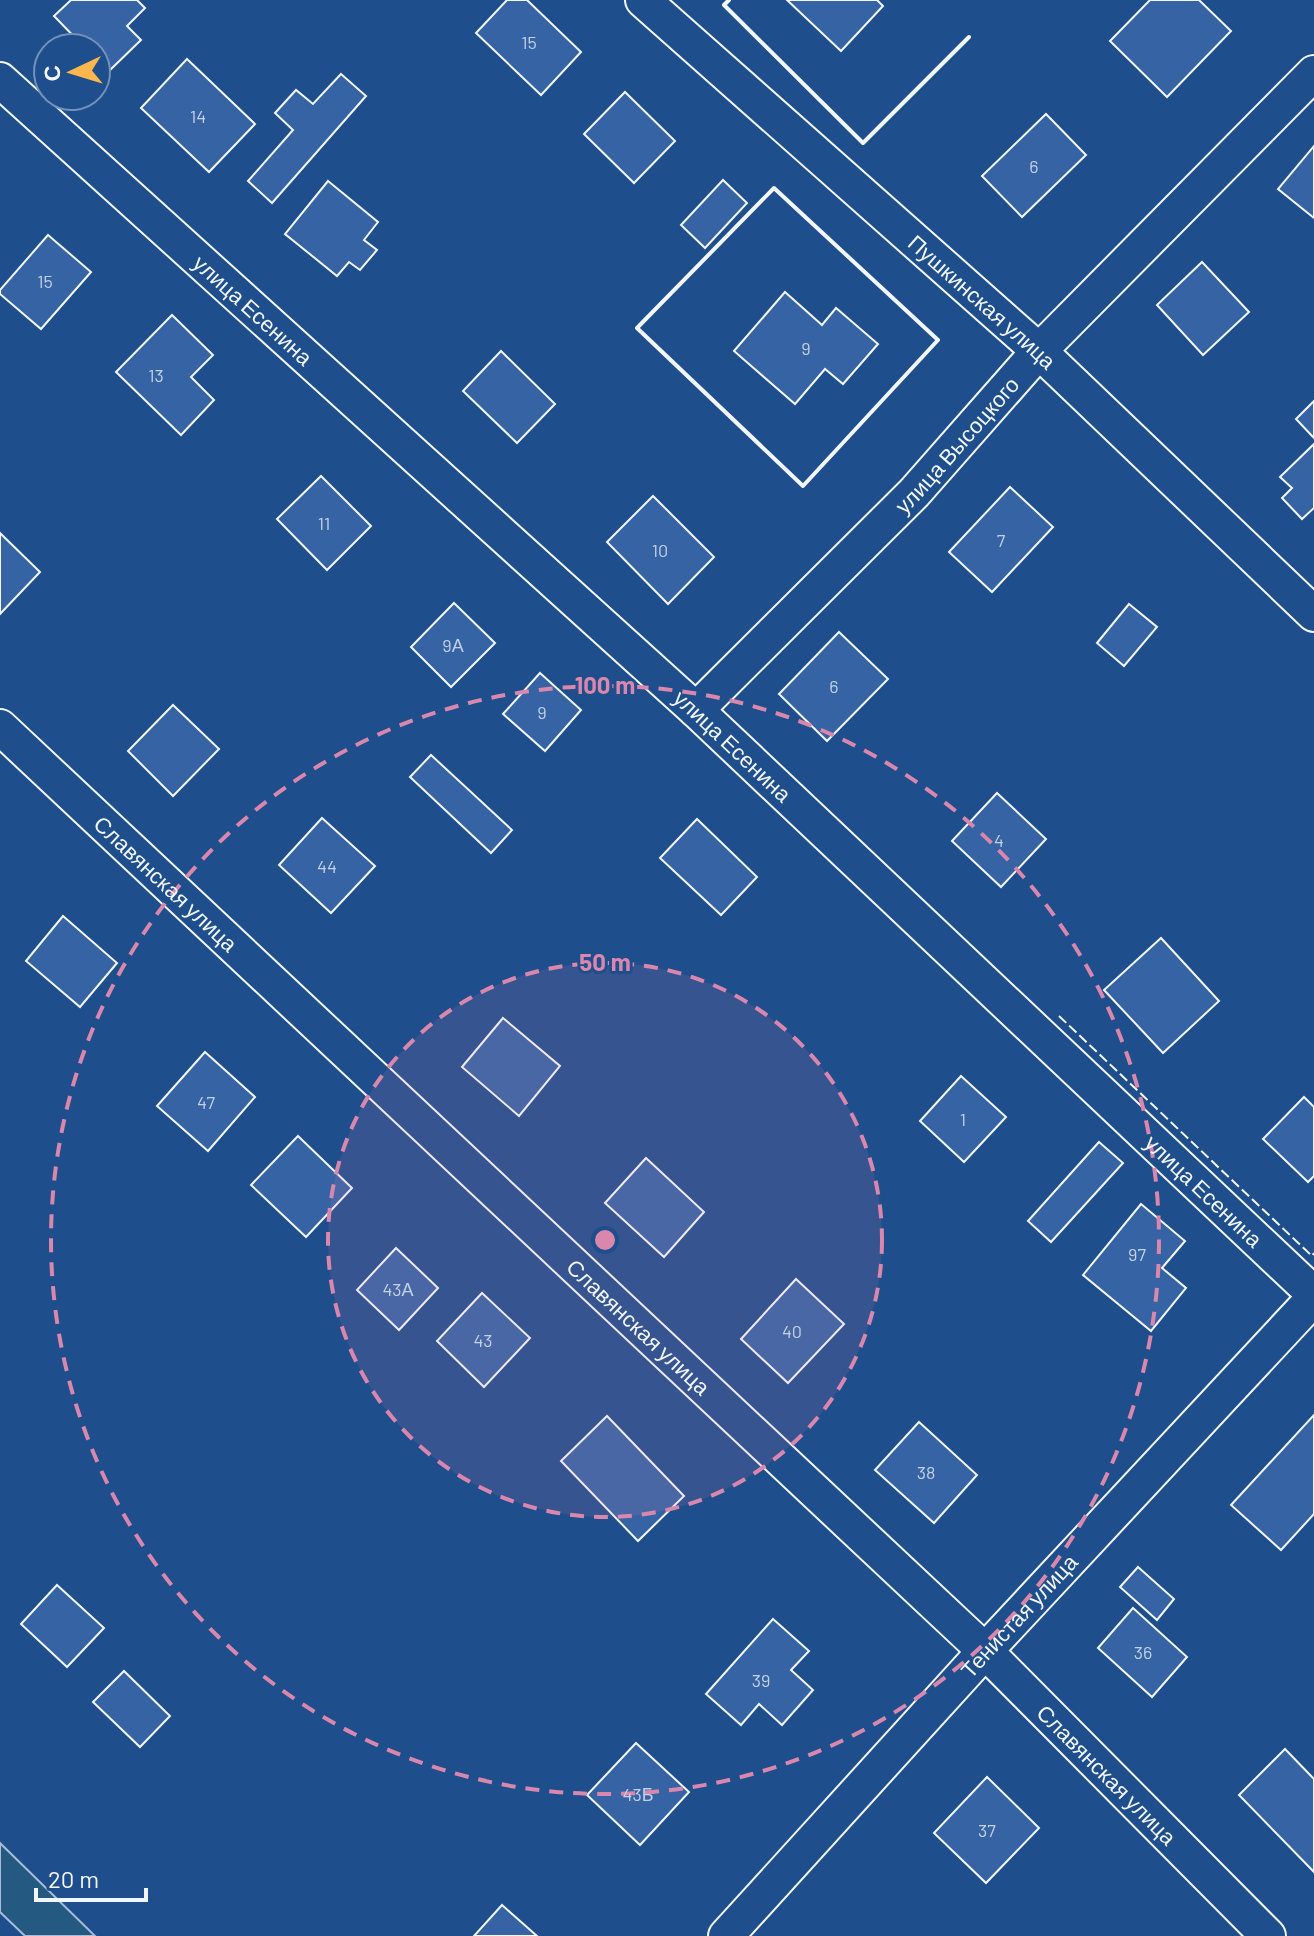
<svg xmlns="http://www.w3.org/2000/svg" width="1314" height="1936" font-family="Barlow,sans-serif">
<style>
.green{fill:#245a82;stroke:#a8bbd7;stroke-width:2}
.building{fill:#3563a3;stroke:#f2f6ff;stroke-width:2}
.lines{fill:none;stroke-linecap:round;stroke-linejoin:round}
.street-casing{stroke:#f2f6ff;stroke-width:38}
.street{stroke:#1f4e8c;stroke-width:34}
.fence{stroke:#f2f6ff;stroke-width:2;stroke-dasharray:10 4;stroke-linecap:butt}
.wall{stroke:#f2f6ff;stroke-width:4}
.ring{fill:none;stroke:#da87ad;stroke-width:4;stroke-dasharray:14 10}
.labels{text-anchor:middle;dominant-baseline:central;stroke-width:6;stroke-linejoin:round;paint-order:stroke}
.number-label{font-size:18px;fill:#c3d1e8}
.street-label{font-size:22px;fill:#f2f6ff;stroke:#1f4e8c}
.centre{fill:#da87ad;stroke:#1f4e8c;stroke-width:4}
.ring-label{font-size:24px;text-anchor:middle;font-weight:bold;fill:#da87ad;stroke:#1f4e8c;stroke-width:6;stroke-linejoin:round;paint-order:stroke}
</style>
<rect width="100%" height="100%" fill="#1f4e8c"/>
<path class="green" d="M0,1843L95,1936H25L0,1912Z"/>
<g class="building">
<path d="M71,0H137L145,8L127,26L141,40L108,72L96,60V48H85L54,16Z"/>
<path d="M507,0H527L581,52L541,95L476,33Z"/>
<path d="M787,0H877L883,6L841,51Z"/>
<path d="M1150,0H1199L1231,31L1167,97L1110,41Z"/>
<path d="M187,59L255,124L209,172L141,108Z"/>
<path d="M341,74L366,96L272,203L248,181L293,130L275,113L296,90L313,104Z"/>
<path d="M625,92L675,141L634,183L584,134Z"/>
<path d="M1046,114L1086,155L1022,217L982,176Z"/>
<path d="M1314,146V218L1278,189Z"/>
<path d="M723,180L747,203L705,248L681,225Z"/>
<path d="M328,181L378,222L364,240L377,250L360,270L349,262L337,276L285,234Z"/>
<path d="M48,235L91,272L41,329L0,294V290Z"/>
<path d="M1202,262L1249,312L1203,355L1157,305Z"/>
<path d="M785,292L822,325L836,308L878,344L843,384L825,369L795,404L734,351Z"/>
<path d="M172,315L213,355L191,377L214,400L181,435L116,372Z"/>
<path d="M501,351L555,404L517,443L463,391Z"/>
<path d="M1314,401V438L1296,419Z"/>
<path d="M1314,444V508L1302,519L1282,498L1292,488L1280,477Z"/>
<path d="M321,476L371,526L327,570L277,519Z"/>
<path d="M1010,487L1053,527L992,592L949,552Z"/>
<path d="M653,496L714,557L668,604L607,542Z"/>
<path d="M0,533L40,572L0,614Z"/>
<path d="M454,603L495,643L451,687L411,647Z"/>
<path d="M1129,604L1157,627L1124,666L1097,643Z"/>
<path d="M839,632L888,679L827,741L779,694Z"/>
<path d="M540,673L581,710L545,751L503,714Z"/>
<path d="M173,705L219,749L173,796L128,751Z"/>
<path d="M431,755L512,830L491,853L410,777Z"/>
<path d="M997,793L1046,839L1001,887L952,841Z"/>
<path d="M322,818L375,866L331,913L279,865Z"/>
<path d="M697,819L757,877L721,915L660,858Z"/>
<path d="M63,916L117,963L80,1007L26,961Z"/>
<path d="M1161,938L1219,1001L1163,1053L1104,990Z"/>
<path d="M503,1018L560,1066L519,1116L462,1067Z"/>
<path d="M205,1052L255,1097L208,1151L157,1106Z"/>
<path d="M961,1076L1006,1117L964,1162L920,1121Z"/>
<path d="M1304,1097L1314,1107V1176L1308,1182L1263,1139Z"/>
<path d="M298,1136L352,1188L306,1237L251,1185Z"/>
<path d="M1099,1142L1123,1163L1051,1242L1028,1221Z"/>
<path d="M646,1158L704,1212L664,1257L605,1203Z"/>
<path d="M1141,1204L1185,1241L1162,1268L1186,1288L1151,1331L1083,1275Z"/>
<path d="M396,1248L438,1288L399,1330L357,1290Z"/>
<path d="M796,1279L844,1324L788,1383L741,1339Z"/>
<path d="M482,1293L530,1338L484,1387L437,1341Z"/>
<path d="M1314,1415V1514L1281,1550L1231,1505Z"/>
<path d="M607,1416L684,1496L638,1541L561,1461Z"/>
<path d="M919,1422L977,1475L934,1523L875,1470Z"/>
<path d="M1138,1567L1174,1599L1157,1620L1120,1587Z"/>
<path d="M57,1585L104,1628L67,1667L21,1624Z"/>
<path d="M1133,1608L1187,1657L1152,1697L1098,1648Z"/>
<path d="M773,1619L809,1651L791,1670L813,1690L782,1725L759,1704L741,1725L706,1694Z"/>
<path d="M124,1671L170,1716L140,1747L93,1702Z"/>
<path d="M636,1743L689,1792L640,1845L587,1795Z"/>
<path d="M1285,1749L1314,1779V1872L1239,1795Z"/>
<path d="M987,1777L1039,1828L986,1883L934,1833Z"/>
<path d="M502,1905L537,1936H474Z"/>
</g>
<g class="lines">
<defs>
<g id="street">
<path id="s1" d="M643,0L1039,351L1314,614"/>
<path id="s2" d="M0,80L696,710L1314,1294"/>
<path id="s3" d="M696,710L914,493L1039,351L1314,73"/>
<path id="s4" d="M0,727L985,1651L1268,1936"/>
<path id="s5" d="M726,1936L985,1651L1314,1298"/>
</g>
</defs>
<use href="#street" class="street-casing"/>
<use href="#street" class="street"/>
<path class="fence" d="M1059,1016L1312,1256L1314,1253"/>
<g class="wall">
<path d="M729,0L724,5L863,143L969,37"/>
<path d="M774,188L938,340L803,486L637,328Z"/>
</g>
</g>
<circle cx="605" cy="1240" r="277" fill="#da87ad" fill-opacity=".12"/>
<g class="ring">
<circle cx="605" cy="1240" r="277"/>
<circle cx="605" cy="1240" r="554"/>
</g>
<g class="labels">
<g class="number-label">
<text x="529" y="42">15</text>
<text x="198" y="116">14</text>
<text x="1034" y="166">6</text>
<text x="45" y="281">15</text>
<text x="806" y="348">9</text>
<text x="156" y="375">13</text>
<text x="324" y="523">11</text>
<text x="1001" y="540">7</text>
<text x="660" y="550">10</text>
<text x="453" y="645">9А</text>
<text x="834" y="686">6</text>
<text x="542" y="712">9</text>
<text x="999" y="840">4</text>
<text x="327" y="866">44</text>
<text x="206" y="1102">47</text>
<text x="963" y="1119">1</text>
<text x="1137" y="1254">97</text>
<text x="398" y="1289">43А</text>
<text x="792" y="1331">40</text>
<text x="483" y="1340">43</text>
<text x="926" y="1472">38</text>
<text x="1143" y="1652">36</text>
<text x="761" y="1680">39</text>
<text x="638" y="1794">43Б</text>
<text x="987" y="1830">37</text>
</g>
<g class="street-label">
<text stroke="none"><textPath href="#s1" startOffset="454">Пушкинская улица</textPath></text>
<text stroke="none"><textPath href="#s2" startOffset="342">улица Есенина</textPath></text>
<text stroke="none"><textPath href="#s3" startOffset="372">улица Высоцкого</textPath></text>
<text stroke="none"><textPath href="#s2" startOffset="990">улица Есенина</textPath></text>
<text stroke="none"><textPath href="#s4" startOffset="228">Славянская улица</textPath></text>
<text stroke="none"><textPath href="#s2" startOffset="1638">улица Есенина</textPath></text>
<text stroke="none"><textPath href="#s4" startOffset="876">Славянская улица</textPath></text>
<text stroke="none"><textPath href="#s5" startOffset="434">Тенистая улица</textPath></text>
<text stroke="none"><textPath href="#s4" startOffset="1524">Славянская улица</textPath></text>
</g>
</g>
<circle cx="605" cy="1240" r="12" class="centre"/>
<g class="ring-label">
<text x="605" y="694">100 m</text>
<text x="605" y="971">50 m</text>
</g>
<g transform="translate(72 72) rotate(266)"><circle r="38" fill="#1f4e8c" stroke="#7391ba" stroke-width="2"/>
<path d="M0-6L14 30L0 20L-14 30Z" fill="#ffb74d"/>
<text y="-12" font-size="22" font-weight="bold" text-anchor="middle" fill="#f2f6ff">С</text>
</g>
<path d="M36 1888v12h110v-12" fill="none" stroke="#f2f6ff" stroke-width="4"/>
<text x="48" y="1888" font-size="24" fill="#f2f6ff" stroke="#1f4e8c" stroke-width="6" paint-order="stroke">20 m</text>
</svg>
